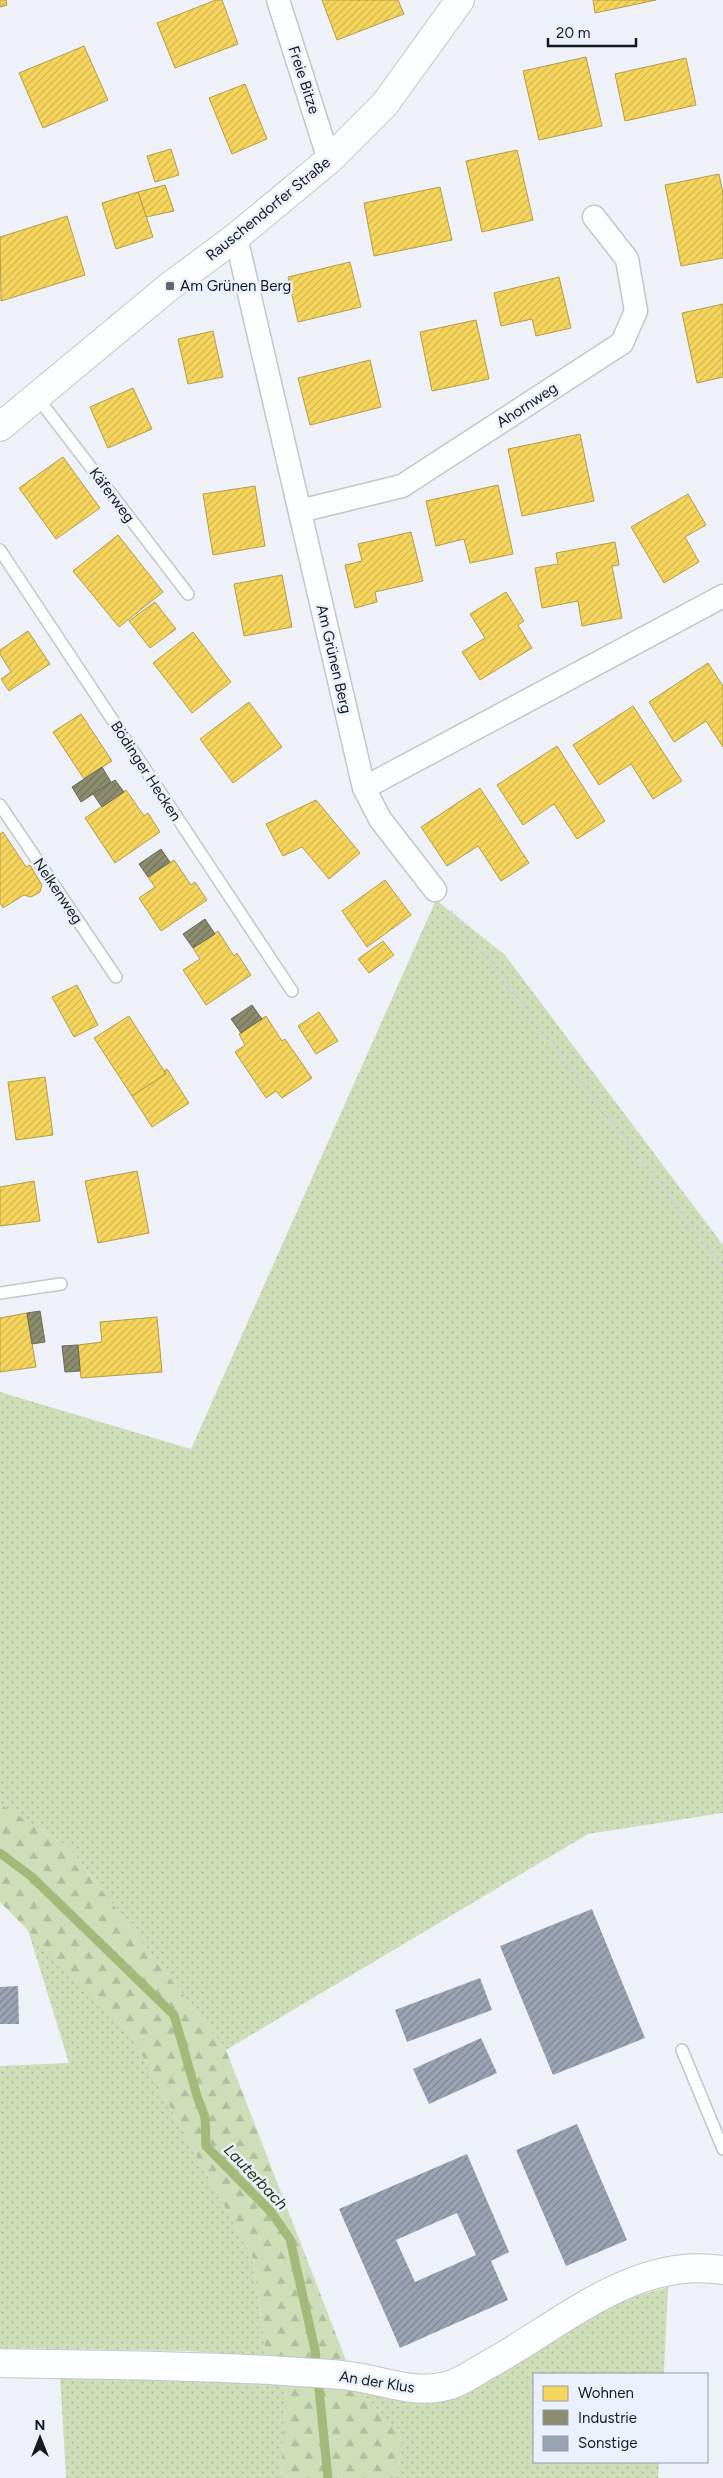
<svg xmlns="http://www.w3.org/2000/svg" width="723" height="2478" font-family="Figtree,sans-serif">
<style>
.green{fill:url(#green-dots)}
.forest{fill:url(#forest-firs)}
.homes{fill:url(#homes-hatch);stroke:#b39d4a}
.industry{fill:url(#industry-hatch);stroke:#696a57}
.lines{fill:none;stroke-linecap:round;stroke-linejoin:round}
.stream{stroke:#a2b979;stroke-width:9}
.building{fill:url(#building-hatch);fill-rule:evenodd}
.lane-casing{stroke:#c3c6cc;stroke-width:14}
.street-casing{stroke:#c3c6cc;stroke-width:25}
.secondary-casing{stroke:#c3c6cc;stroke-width:30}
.path{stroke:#d4d4d6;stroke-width:3;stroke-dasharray:2.5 2.5;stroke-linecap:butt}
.lane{stroke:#fcfdfe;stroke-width:11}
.street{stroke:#fcfdfe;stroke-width:22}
.secondary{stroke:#fcfdfe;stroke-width:28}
.poi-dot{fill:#62656c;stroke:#eaf0fc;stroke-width:2}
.labels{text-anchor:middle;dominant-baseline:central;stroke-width:5;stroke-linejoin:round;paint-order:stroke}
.street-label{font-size:15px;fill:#161a20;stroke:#eaf0fc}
.poi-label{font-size:15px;fill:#161a20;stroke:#eaf0fc;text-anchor:start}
.water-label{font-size:16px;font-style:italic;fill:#26330b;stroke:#eaf0fc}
</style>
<defs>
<pattern id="green-dots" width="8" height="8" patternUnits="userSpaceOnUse" patternTransform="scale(1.25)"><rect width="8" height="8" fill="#cddeb8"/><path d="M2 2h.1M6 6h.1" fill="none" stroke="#afbe9e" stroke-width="1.8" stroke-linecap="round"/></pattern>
<pattern id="forest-firs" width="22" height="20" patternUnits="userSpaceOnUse" patternTransform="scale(1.25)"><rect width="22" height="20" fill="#cddeb8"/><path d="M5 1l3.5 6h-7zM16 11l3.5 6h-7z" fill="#afbe9e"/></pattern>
<pattern id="homes-hatch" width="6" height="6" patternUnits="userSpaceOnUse" patternTransform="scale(1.25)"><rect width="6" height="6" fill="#f6d55c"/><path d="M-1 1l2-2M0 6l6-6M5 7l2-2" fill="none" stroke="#d2b650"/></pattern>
<pattern id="industry-hatch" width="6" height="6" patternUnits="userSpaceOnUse" patternTransform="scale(1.25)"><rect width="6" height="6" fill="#8c8c6e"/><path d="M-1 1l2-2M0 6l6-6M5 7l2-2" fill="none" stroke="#71725a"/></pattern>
<pattern id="building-hatch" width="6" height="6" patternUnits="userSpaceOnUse" patternTransform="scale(1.25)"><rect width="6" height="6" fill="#9aa3b4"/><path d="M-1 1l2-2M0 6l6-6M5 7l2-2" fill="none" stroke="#7d8492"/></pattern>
</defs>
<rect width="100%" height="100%" fill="#eef1f8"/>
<g class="green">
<path d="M436,900L505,955L723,1245V1813L588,1834L226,2050L69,1848L0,1804V1392L191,1449Z"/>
<path d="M27,1927L128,2030L253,2258L266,2356L187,2351L0,2348V2066L69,2063Z"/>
<path d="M668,2287L664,2374H534V2462H659L658,2478H396L403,2440L359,2389L416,2403L452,2398L551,2343L612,2303Z"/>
<path d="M60,2374L286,2383L281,2478H66Z"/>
</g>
<g class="forest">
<path d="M0,1804L69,1848L226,2050L347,2363L266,2356L253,2258L128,2030L0,1902Z"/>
<path d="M286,2383L359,2389L403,2440L396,2478H281Z"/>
</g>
<g class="homes">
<path d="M0,0H6L7,5L0,7Z"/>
<path d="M216,0H222L238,44L175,68L157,23Z"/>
<path d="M322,0H398L404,14L337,40Z"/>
<path d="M593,0H656L595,13Z"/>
<path d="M84,46L108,100L43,128L19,73Z"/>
<path d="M586,57L602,126L539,140L523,71Z"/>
<path d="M686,58L696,105L625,121L615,74Z"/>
<path d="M245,84L267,139L232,154L209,98Z"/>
<path d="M171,149L179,175L155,182L147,156Z"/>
<path d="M517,150L533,220L482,232L466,161Z"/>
<path d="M719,174L723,194V258L681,266L665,185Z"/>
<path d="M165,185L174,211L146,217L138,192Z"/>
<path d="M440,187L452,240L374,256L364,203Z"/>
<path d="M138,192L153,237L116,249L102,203Z"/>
<path d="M67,216L85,275L1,301L0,237Z"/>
<path d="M350,262L361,307L298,322L288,277Z"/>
<path d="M559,277L571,328L536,336L532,319L501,326L494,293Z"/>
<path d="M723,304V377L697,383L682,313Z"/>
<path d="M476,320L489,379L432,391L420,332Z"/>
<path d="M213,331L223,377L188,384L178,339Z"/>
<path d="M370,360L381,407L310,425L298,378Z"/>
<path d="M133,388L152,429L108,448L90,407Z"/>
<path d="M580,434L594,501L522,516L508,449Z"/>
<path d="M63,457L100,508L56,539L19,488Z"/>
<path d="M498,485L513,554L470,563L464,539L436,546L426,501Z"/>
<path d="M255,486L265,546L213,555L203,494Z"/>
<path d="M688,494L706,525L685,537L699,562L664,583L631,527Z"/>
<path d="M411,532L423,581L375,592L377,602L355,608L345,565L362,561L358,544Z"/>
<path d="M118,535L163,592L119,627L73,571Z"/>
<path d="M615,542L619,565L612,566L622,618L582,626L578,601L542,608L535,568L558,564L556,553Z"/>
<path d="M282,575L292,627L244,636L234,584Z"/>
<path d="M506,592L524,621L518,625L532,648L480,680L462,652L485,638L470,614Z"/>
<path d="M155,602L176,629L150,648L129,621Z"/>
<path d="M28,631L50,664L9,691L1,679L11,672L0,654V650Z"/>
<path d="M193,632L231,682L192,713L153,663Z"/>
<path d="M708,663L723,686V747L706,721L674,742L649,702Z"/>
<path d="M249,702L282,747L233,783L200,739Z"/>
<path d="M633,706L682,781L653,799L631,764L599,785L573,745Z"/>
<path d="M81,714L112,761L84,779L53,732Z"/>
<path d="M557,746L605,821L577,839L554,804L523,825L497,785Z"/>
<path d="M480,788L529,863L501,881L478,846L447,866L421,827Z"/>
<path d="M126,790L144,816L148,813L160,832L115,863L85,818Z"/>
<path d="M316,800L360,853L329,879L302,847L283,856L266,824Z"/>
<path d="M3,832L26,867L30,865L42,885L40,892L31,897L24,895L3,908L0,903V834Z"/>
<path d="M174,860L191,885L195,882L207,900L161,931L139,898L155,887L148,877Z"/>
<path d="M385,880L411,915L367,947L342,911Z"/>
<path d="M218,931L234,956L237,953L251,975L206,1005L183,970L200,959L193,948Z"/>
<path d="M383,941L394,955L369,973L358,959Z"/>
<path d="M77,985L98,1025L74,1037L52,997Z"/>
<path d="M319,1012L338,1041L316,1054L298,1026Z"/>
<path d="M129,1016L166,1074L132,1096L94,1038Z"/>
<path d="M266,1016L282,1041L285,1039L312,1078L282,1098L276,1091L266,1098L235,1052L245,1045L239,1034Z"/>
<path d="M167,1069L189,1103L152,1127L132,1096L166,1074L164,1071Z"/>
<path d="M45,1077L53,1135L16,1140L8,1082Z"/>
<path d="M137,1171L149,1233L98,1243L85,1181Z"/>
<path d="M34,1181L40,1221L0,1226V1187Z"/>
<path d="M27,1313L36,1367L0,1372V1318Z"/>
<path d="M157,1317L162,1372L81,1378L78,1345L102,1342L100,1322Z"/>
</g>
<g class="industry">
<path d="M102,767L111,782L81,802L72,787Z"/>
<path d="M115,780L124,792L102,807L93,794Z"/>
<path d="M161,849L170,862L148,877L139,864Z"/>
<path d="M205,919L215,934L193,948L183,934Z"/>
<path d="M252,1005L262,1019L241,1033L231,1019Z"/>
<path d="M40,1311L45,1342L32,1344L27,1313Z"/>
<path d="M78,1345L80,1371L65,1372L62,1346Z"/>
</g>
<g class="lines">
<path class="stream" d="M0,1853L32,1877L174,2015L197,2096L205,2117L206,2146L271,2212L290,2239L315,2350L328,2478"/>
</g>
<g class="building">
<path d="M592,1909L645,2038L553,2075L500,1946Z"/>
<path d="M480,1978L492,2010L407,2042L395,2010Z"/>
<path d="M18,1986L19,2024H0V1987Z"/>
<path d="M481,2038L497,2073L429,2104L413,2069Z"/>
<path d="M577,2124L627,2240L566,2266L516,2150Z"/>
<path d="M467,2154L509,2252L491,2261L508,2300L400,2348L339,2209ZM457,2213L476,2255L415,2282L396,2240Z"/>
</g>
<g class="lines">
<defs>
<g id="lane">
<path d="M37,397L188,594"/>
<path d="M0,550L292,991"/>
<path d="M0,805L116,977"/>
<path d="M0,1293L61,1284"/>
<path d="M682,2050L723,2149"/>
</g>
<g id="street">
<path d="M278,0L329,160"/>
<path d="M236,237L364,788L723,596"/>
<path d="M300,511L402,486L622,343L636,311L627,259L594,217"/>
<path d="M364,788L380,819L435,890"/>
</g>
<g id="secondary">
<path d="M0,427L170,286L236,237L329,160L385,104L460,0"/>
<path d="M0,2363C95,2365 190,2365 284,2371C308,2373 333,2373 356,2377C388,2382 417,2395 450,2385C464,2381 479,2369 493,2362C564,2322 636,2256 723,2270"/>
</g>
</defs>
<use href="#lane" class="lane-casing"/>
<use href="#street" class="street-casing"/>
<use href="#secondary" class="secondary-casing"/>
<path class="path" d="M451,911L723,1267"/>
<use href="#lane" class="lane"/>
<use href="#street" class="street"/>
<use href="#secondary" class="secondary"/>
</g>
<rect class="poi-dot" x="165" y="281" width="10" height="10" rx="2.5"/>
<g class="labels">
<g class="street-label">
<text transform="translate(304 80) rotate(72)">Freie Bitze</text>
<text transform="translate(268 209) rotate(-39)">Rauschendorfer Straße</text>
<text transform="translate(527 405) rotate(-33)">Ahornweg</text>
<text transform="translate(112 495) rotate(53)">Käferweg</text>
<text transform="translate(334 659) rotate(77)">Am Grünen Berg</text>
<text transform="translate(146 771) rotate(57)">Bödinger Hecken</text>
<text transform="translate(58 891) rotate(56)">Nelkenweg</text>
<text transform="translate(377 2382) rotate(9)">An der Klus</text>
</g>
<g class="poi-label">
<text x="180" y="286">Am Grünen Berg</text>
</g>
<g class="water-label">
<text transform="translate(256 2177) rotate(46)">Lauterbach</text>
</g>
</g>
<rect x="533" y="2373" width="175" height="90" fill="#eaf0fc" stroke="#959aa4"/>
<rect x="543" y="2386" width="25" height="15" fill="#f6d55c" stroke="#959aa4"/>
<text x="578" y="2398" font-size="15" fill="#161a20">Wohnen</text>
<rect x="543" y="2410" width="25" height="15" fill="#8c8c6e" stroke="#959aa4"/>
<text x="578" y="2423" font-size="15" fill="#161a20">Industrie</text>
<rect x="543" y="2436" width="25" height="15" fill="#9aa3b4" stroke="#959aa4"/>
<text x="578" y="2448" font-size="15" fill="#161a20">Sonstige</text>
<g transform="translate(40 2438)" stroke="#eaf0fc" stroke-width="4" paint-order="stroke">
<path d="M0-4L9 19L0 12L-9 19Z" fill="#161a20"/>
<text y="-8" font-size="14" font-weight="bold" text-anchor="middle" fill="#161a20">N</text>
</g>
<path d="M548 38v8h88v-8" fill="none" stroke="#161a20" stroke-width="2.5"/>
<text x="556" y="38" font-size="15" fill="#161a20" stroke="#eaf0fc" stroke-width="4" paint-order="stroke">20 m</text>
</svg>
